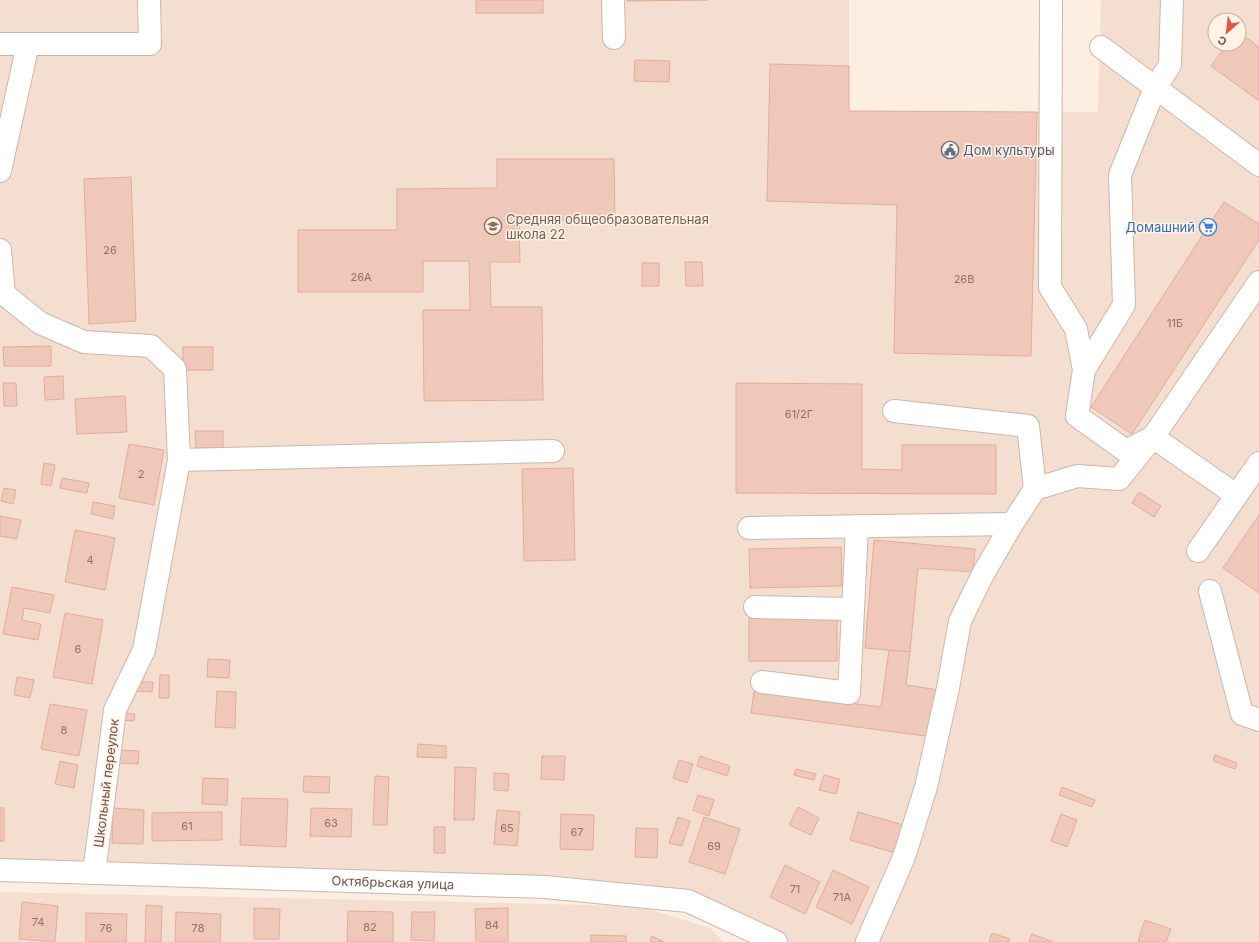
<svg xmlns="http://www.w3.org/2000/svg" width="1259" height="942" font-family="Inter,sans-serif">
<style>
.residential{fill:#f3decf;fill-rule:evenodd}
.building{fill:#f0c8b9;stroke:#e3ac99}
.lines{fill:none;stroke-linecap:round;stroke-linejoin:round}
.minor-casing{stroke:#ceb6ab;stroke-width:24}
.minor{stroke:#fff;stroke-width:22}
.labels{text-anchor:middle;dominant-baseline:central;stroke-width:3;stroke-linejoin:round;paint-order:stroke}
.number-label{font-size:11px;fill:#927064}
.service-label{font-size:13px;fill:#4e5e75;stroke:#fff2e6;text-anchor:start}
.education-label{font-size:13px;fill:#785e54;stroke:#fff2e6;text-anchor:start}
.shop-label{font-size:13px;fill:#366cbe;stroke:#fff2e6;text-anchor:end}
.street-label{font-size:13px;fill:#725248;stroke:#fff2e6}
</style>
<rect width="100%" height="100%" fill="#fceee1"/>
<g class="residential">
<path d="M0,0H849V111L1098,112L1101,0H1259V942H776L688,901L0,870ZM1215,20H1239V44H1215Z"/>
<path d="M0,892L638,906L710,928L723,942H0Z"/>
</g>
<g class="building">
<rect x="476" y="0" width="67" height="13"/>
<path d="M627,0H708L627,1Z"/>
<path d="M1239,32L1259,47V101L1211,66L1227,44H1239Z"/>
<path d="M635,60L670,61L669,82L634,81Z"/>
<path d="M770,64L849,66V111L1037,112L1031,356L894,353L897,205L767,201Z"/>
<path d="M497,159H614L615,220H519L520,262H490L491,307H542L543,400L424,401L423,310H470L469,261H423V292H298V230H397V189L497,188Z"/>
<path d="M131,177L136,321L89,324L84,179Z"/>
<path d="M1224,202L1259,224V240L1132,434L1091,407Z"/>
<path d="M685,262H702L703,286H686Z"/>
<rect x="642" y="263" width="17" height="23"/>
<path d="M51,346V366H4L3,347Z"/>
<rect x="183" y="347" width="30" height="23"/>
<path d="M63,376L64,399L45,400L44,377Z"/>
<path d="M3,383H16L17,406H4Z"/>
<path d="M736,383L862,384V469L902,470V445H996V494L736,493Z"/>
<path d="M125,396L127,432L77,434L75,399Z"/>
<path d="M195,431H223V448H196Z"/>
<path d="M129,444L164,450L154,505L119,498Z"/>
<path d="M44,463L55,465L51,486L41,484Z"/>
<path d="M573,468L575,560L524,561L522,469Z"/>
<path d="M62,478L89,483L87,493L60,488Z"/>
<path d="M4,488L16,490L13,504L1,501Z"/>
<path d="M1139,492L1161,506L1154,517L1132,503Z"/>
<path d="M93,502L115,506L113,519L91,514Z"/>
<path d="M1259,515V593L1223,568Z"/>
<path d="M0,516L21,520L17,539L0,536Z"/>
<path d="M75,530L115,538L105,590L65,582Z"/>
<path d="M874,540L975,549L973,572L918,568L910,652L865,648Z"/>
<path d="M841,547L842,586L750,588L749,549Z"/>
<path d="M12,587L54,595L50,613L24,608L22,620L41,624L38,640L3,634Z"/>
<path d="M65,613L103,620L92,684L53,677Z"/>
<path d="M749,617L837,618V661H749Z"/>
<path d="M889,650L910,652L906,685L939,690L933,737L751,713L754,691L881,707Z"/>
<path d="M208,659L230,660L229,678L207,677Z"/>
<path d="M160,675H169V698H159Z"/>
<path d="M17,677L34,680L30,698L14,695Z"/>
<path d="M136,682H153L152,692L136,691Z"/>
<path d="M217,691L236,692L235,728L215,727Z"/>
<path d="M50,704L87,710L79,756L41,749Z"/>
<path d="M120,713L135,714L134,721L120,720Z"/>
<path d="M418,744L446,746V758L417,757Z"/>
<path d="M116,750L139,751L138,764L116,763Z"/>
<path d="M1215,755L1237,763L1235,769L1213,761Z"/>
<path d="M542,756H565L564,780L541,779Z"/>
<path d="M700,756L730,766L727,776L697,766Z"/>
<path d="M679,760L693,764L687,783L673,778Z"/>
<path d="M60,761L78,765L74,788L55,784Z"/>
<path d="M455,767L476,768L474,820H454Z"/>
<path d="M796,769L816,774L814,780L794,775Z"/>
<path d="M494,773L509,774L508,791L494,790Z"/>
<path d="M824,775L840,779L836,794L819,790Z"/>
<path d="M304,776L330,777L329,793L303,792Z"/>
<path d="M375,776L389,777L387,825H373Z"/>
<path d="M203,778L228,779L227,805L202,804Z"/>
<path d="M1062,787L1095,800L1092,807L1059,795Z"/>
<path d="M698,795L714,800L709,816L693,810Z"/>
<path d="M242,798L288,799L286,847L240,845Z"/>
<path d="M798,807L819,818L811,835L789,825Z"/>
<rect x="0" y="808" width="4" height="33"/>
<path d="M113,808L144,810L143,844L112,843Z"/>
<path d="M311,808L352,809L351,837L310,836Z"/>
<path d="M497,810L520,812L517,846L494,844Z"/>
<path d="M222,812V840L152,841V813Z"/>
<path d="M858,812L907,826L899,854L850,840Z"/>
<path d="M561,814L594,815L593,850L560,849Z"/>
<path d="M1061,814L1077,820L1067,847L1051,841Z"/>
<path d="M678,817L690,821L682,846L669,843Z"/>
<path d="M704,817L740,829L725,874L689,862Z"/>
<rect x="434" y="827" width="11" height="26"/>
<path d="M636,828L658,829L657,858L635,857Z"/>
<path d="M785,865L820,882L805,914L770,897Z"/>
<path d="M833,870L869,887L852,924L816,907Z"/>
<path d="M22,902L58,906L55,942L19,939Z"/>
<path d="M146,905L162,906L161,942H145Z"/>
<path d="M254,908L280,909L279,939H254Z"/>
<path d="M508,908V942H476L475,909Z"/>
<path d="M348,911L393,912V942H347Z"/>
<path d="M176,912L221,914L220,942H175Z"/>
<path d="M412,912H435L434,941L411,940Z"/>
<path d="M86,913L127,914L126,942H86Z"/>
<path d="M1145,920L1171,929L1166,942H1141L1138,941Z"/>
<path d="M992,933L1010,939L1009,942H989Z"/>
<path d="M1032,934L1053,942H1029Z"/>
<path d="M591,935L626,936V942H591Z"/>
<path d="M652,936L664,942H650Z"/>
</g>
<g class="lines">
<defs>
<g id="minor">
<path d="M613,0L614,38"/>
<path d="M1051,0L1050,287L1076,329L1084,370"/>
<path d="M1172,0L1170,65L1155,88L1120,175L1124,305L1084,370L1077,416L1126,451L1153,437L1259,282"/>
<path d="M0,44H150L149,0"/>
<path d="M1101,47L1259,165"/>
<path d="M0,171L28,44"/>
<path d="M0,250L4,294L40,323L84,342L151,346L175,369L179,460L144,650L115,710L94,873"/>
<path d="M894,411L1028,426L1035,489"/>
<path d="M179,460L553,451"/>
<path d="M749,528L1012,524"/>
<path d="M1198,551L1259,463"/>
<path d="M1210,591L1242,714L1259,720"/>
<path d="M755,607L853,609"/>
<path d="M762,682L849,693L857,526"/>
<path id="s1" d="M0,870L545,887L688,901L776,942"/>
<path d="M867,942L904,857L926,787L948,688L960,621L983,574L1012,524L1035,489L1077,476L1119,479L1153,437L1236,495"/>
</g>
</defs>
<use href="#minor" class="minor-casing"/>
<use href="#minor" class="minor"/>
</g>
<defs>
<symbol id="civic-ring" viewBox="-11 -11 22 22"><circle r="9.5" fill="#fff2e6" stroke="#5c6f8a" stroke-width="1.5"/><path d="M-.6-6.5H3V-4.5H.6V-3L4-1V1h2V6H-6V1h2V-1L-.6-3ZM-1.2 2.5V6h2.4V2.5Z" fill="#5c6f8a"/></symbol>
<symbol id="school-ring" viewBox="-11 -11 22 22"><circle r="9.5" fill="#fff2e6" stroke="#8d6e63" stroke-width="1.5"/><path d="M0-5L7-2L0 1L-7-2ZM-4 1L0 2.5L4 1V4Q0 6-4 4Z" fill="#8d6e63"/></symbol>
<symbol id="supermarket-ring" viewBox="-11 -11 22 22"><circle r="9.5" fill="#fff2e6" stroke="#3f7fe0" stroke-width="1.5"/><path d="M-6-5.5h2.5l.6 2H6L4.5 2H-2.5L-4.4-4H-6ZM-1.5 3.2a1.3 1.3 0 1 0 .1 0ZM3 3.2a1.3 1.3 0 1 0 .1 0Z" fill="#3f7fe0"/></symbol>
</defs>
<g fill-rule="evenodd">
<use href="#civic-ring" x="940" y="140" width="20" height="20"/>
<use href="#school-ring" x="483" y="216" width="20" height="20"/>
<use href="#supermarket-ring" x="1198" y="217" width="20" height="20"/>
</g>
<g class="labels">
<g class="number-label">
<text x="110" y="250">26</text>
<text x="361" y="277">26А</text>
<text x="964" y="279">26В</text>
<text x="1175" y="323">11Б</text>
<text x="799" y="414">61/2Г</text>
<text x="141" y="474">2</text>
<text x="90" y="560">4</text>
<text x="78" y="649">6</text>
<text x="64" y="730">8</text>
<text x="331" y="823">63</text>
<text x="187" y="826">61</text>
<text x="507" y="828">65</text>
<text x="577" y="832">67</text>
<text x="714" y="846">69</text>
<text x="795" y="889">71</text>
<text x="842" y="897">71А</text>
<text x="38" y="922">74</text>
<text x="492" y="925">84</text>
<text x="370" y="927">82</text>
<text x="106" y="928">76</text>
<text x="198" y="928">78</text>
</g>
<g class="service-label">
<text x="963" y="150">Дом культуры</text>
</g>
<g class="education-label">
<text x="506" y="219">Средняя общеобразовательная<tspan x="506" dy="15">школа 22</tspan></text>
</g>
<g class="shop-label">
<text x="1195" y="227">Домашний</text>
</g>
<g class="street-label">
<text transform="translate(106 783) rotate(-83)">Школьный переулок</text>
<text stroke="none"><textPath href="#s1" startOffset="393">Октябрьская улица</textPath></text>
</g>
</g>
<g transform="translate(1227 32) rotate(208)"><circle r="19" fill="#fff2e6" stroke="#c7b2a7"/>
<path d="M0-3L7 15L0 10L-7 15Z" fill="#e45647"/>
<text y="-6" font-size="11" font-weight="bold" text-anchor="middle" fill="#725248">С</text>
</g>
</svg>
